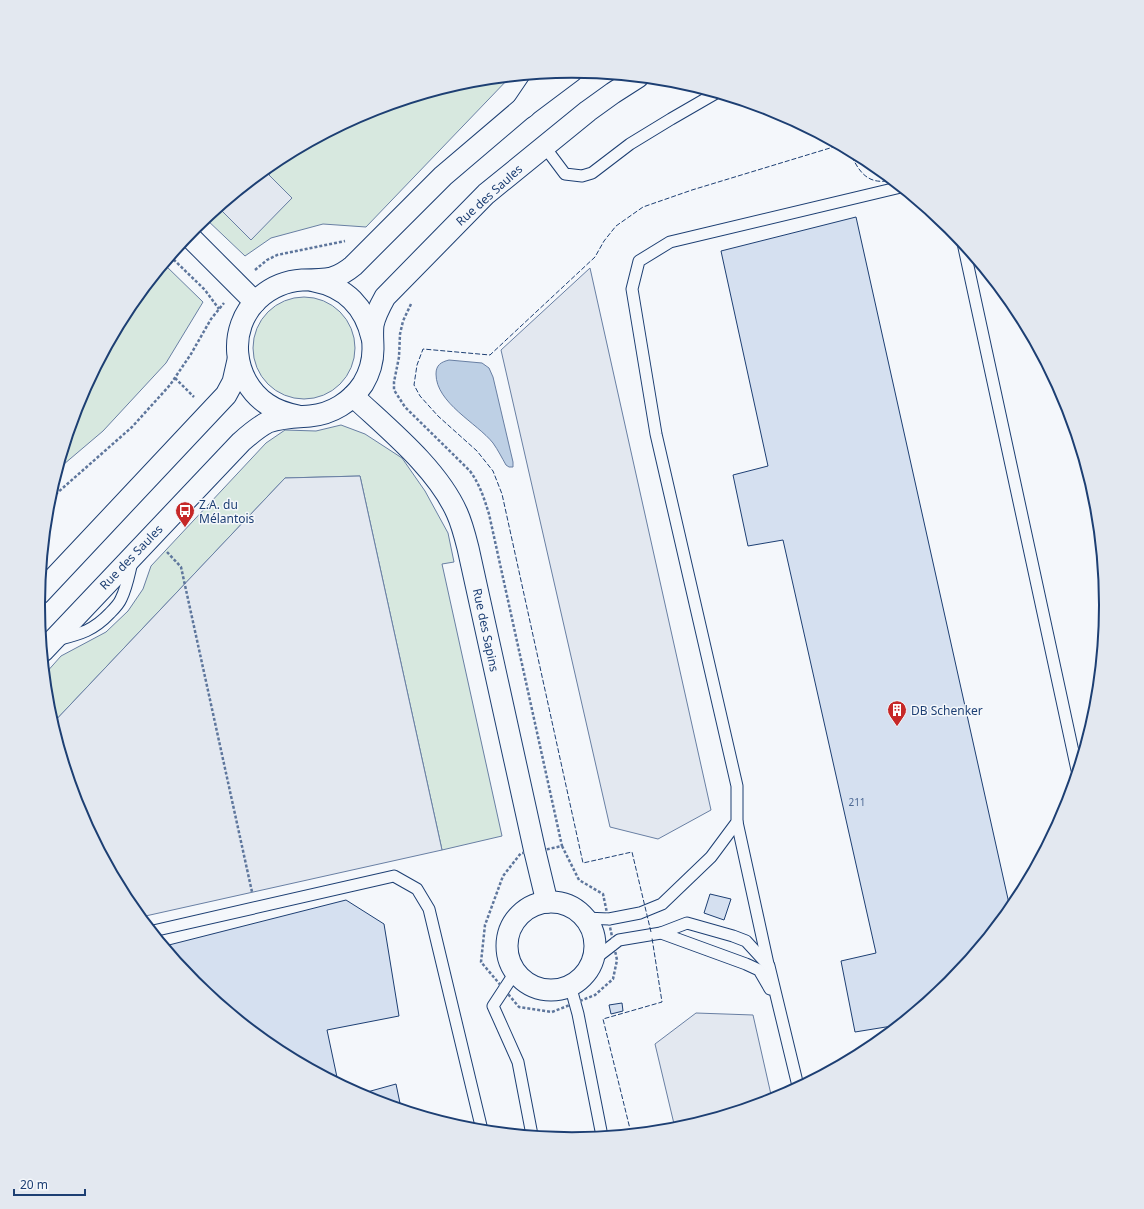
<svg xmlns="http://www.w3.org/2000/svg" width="1144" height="1209" font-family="'Noto Sans',sans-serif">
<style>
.green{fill:#d7e8df;stroke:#687fa3}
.parking{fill:#e3e8f0;stroke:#687fa3}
.water{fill:#bed0e5;stroke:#687fa3}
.building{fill:#d5e0f0;stroke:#1d3f73}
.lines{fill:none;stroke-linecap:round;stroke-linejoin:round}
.service-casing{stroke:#1d3f73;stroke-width:13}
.minor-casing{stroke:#1d3f73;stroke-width:23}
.motorway-casing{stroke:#1d3f73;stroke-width:24}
.path{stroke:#5e769c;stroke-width:2.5;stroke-dasharray:3 2;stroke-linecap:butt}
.service{stroke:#f4f7fb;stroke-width:11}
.minor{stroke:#f4f7fb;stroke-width:21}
.motorway{stroke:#f4f7fb;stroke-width:22}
.fence{stroke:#1d3f73;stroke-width:1;stroke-dasharray:5 2;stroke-linecap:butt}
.labels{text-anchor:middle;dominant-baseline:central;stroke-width:3;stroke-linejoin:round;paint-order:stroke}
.number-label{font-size:10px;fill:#4b6792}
.street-label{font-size:12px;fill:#1d3f73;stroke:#f4f7fb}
.poi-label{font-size:12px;fill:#1d3f73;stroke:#f4f7fb;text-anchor:start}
.rim{fill:none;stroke:#1d3f73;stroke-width:2}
</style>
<rect width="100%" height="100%" fill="#f4f7fb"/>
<g class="green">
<path d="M511,76L366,227L323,224L271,238L245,256L205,218L218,207L251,239L292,198L269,175L275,166L285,155L368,111L468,81Z"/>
<path d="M164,264L203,302L166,363L103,431L57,470L79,400L128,308Z"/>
<circle cx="304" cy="348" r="51"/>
<path d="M341,425L365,434L402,458L425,491L448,533L454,562L442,564L502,836L442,850L360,476L285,478L53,723L48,708L45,674L61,656L106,632L128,611L143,589L151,566L266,443L285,430L316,431Z"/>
</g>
<g class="parking">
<path d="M264,170L292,198L251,240L218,207Z"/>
<path d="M590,268L711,810L658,839L610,827L501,350Z"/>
<path d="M360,476L442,850L141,917L128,901L79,809L53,723L285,478Z"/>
<path d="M696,1013L753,1015L772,1099L675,1128L655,1044Z"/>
</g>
<path class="water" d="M449,360L482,363L489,368L493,377L513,462V467H509L506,465C502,458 498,450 493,443C477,423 436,403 436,374C436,365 441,362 449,360Z"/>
<g class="building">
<path d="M856,217L1010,908L949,982L893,1029L892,1026L855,1032L841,961L876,953L783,540L748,546L733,475L768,466L721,251Z"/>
<path d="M710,894L731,899L724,920L704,913Z"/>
<path d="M346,900L384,924L399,1016L327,1030L338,1082L275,1048L194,982L165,946Z"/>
<path d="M622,1003L623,1011L611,1014L609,1005Z"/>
<path d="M396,1084L401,1108L367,1098L360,1094Z"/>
</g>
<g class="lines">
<defs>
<g id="service">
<path d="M544,146L565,174L582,176L592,173L630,144L671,119L716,93"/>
<path d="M963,243L1077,770"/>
<path d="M57,640C80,634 93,631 110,613C114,609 119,604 121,599C127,587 129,574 132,562"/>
<path d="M737,822L768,964"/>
<path d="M584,918L609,919L640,913L662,904L711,857L737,822V786L656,434L632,289L639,261L670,242L901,187"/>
<path d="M153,931L394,876L417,889L429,909L482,1130"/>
<path d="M661,933L687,923L733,936L746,941L769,966L798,1086"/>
<path d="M592,961L619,940L661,933L746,964L759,970L770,989"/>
<path d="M516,971L493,1006L518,1062L532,1135"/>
<path d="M570,985L578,1014L602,1136"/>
</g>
<g id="minor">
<path d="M188,235L255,302"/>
<path d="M314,281C346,287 365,307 372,338"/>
<path d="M353,396C388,429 437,468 457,513C462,524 465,536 468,548L535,852L547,902"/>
<path d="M298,416C288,414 277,411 267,404C232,380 227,328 258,299C270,288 286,281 302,280C312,280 323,280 332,278C341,275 347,271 353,266L443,176L524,107L572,71"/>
<path d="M39,594L226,395L233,382L238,360"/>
<path d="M43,651L241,442C250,434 258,427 268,422C282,417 296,417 310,416C332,414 351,402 363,384C369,374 373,361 373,349C373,341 372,333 373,325C375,315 380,306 385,297L486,194L588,111L613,93L638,77"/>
<circle cx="551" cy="946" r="44"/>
</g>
<path id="motorway" d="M524,107L547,73"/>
</defs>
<use href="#service" class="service-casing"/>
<use href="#minor" class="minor-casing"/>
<use href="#motorway" class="motorway-casing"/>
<g class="path">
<path d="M170,256L205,290L219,309"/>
<path d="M255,270L267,260L277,255L345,241"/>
<path d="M411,304L403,321L400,334L399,357L394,382V390L405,407L470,471C480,485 484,498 489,514L562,846"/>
<path d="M175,378L194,397"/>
<path d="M48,501L132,427L170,385L191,354L211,319L224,303"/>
<path d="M167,552L181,567L252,892"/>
<path d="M562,846L579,880L603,894L617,960L613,979L595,995L552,1012L519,1007L481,962L485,925L503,876L521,853L535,852Z"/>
</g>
<use href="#service" class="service"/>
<use href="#minor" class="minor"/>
<use href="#motorway" class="motorway"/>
<g class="fence">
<path d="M849,150C858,171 867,186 892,180"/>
<path d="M1084,461L1099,529"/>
<path d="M651,932L632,852L583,863L502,494L493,471L477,451L438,416L420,396L414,385L417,365L423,349L490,355L595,257L604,241L616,226L643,207L692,190L840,145"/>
<path d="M631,1133L603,1019L662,1002L652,938"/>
</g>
</g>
<defs>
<symbol id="bus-pin" viewBox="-11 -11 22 30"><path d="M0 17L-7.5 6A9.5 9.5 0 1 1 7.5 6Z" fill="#c62828" stroke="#f4f7fb"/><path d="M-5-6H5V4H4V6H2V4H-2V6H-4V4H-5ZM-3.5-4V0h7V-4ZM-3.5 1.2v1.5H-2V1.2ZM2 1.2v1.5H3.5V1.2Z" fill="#fff"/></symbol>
<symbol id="building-pin" viewBox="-11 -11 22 30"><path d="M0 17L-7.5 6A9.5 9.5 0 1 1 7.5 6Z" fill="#c62828" stroke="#f4f7fb"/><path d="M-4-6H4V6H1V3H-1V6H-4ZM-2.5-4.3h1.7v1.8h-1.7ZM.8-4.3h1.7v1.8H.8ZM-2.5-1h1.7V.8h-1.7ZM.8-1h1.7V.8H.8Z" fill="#fff"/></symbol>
</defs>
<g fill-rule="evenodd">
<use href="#bus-pin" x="174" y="500" width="22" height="30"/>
<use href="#building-pin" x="886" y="699" width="22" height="30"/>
</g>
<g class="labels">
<g class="number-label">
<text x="857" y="802">211</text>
</g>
<g class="street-label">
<text transform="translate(489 195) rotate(-42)">Rue des Saules</text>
<text transform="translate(131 557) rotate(-46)">Rue des Saules</text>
<text transform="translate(486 630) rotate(78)">Rue des Sapins</text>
</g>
<g class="poi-label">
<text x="199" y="504">Z.A. du<tspan x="199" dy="14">Mélantois</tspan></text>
<text x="911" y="710">DB Schenker</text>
</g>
</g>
<path d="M0 0H1144V1209H0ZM45 605a527 527 0 1 1 1054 0a527 527 0 1 1-1054 0Z" fill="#e3e8f0" fill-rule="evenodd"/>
<path class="rim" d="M45 605a527 527 0 1 1 1054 0a527 527 0 1 1-1054 0Z"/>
<path d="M14 1189v6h71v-6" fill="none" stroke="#1d3f73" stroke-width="2"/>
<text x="20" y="1189" font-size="12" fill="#1d3f73" stroke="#f4f7fb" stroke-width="3" paint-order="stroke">20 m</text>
</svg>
